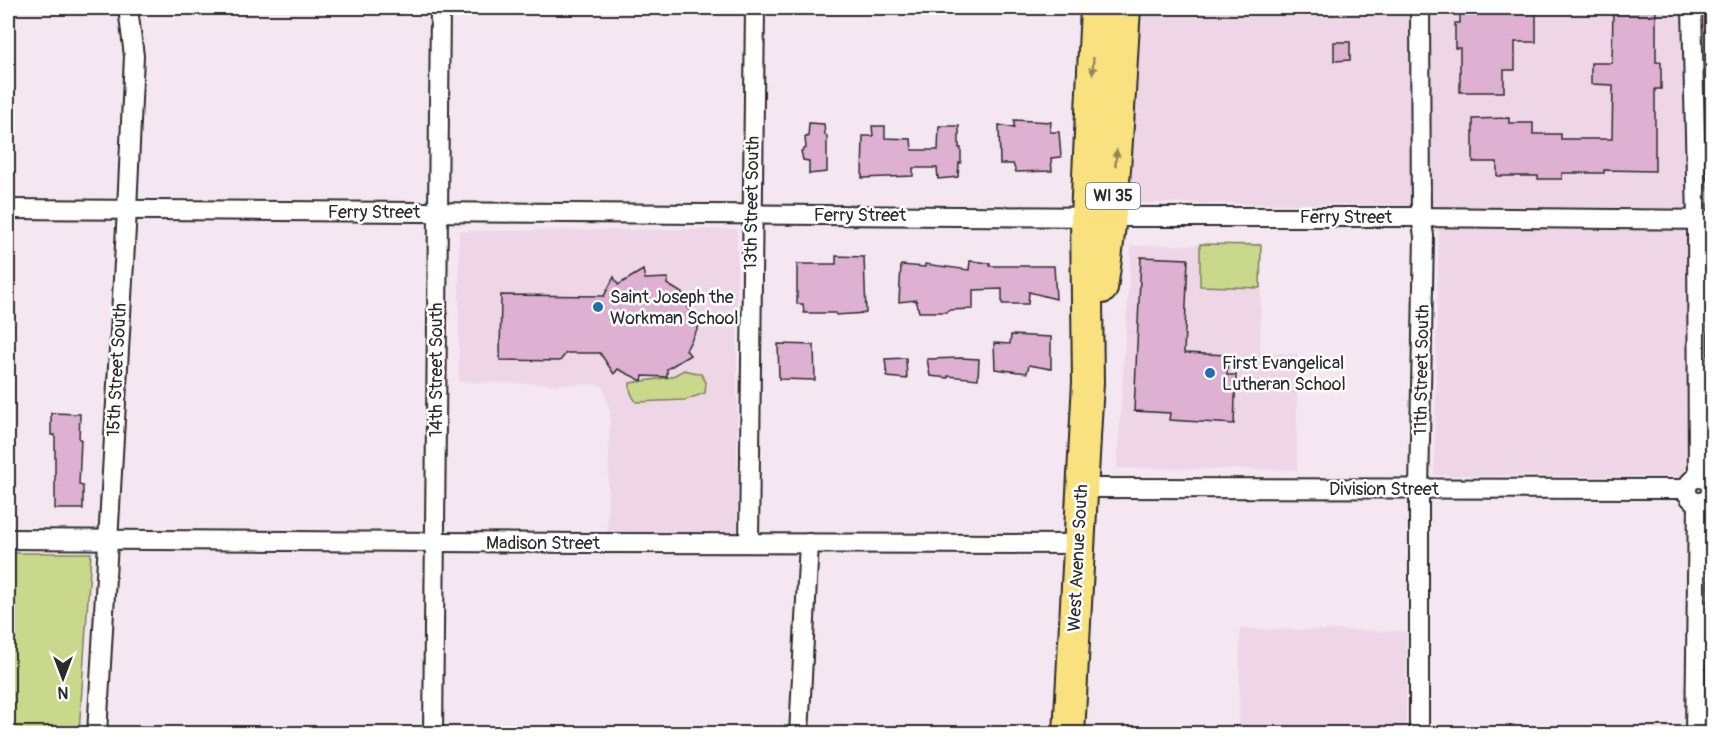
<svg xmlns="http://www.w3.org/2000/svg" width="1720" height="741" font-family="Pangolin,sans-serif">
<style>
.built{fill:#eed6e7}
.green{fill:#c9d88b;stroke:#7a825b;stroke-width:1.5}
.building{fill:#deb0d1;stroke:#2b2b2b;stroke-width:1.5}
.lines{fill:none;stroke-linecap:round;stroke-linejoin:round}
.street-casing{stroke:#2b2b2b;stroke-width:22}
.primary-casing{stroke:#2b2b2b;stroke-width:34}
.street{stroke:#fff;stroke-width:18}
.primary{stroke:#fae180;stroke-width:30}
.oneway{fill:#928656}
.poi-dot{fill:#1f6fb2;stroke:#fff;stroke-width:2}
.labels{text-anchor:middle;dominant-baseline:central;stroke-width:5;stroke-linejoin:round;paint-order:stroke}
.shield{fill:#fff;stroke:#6b6b6b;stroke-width:1.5}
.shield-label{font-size:16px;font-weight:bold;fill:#2b2b2b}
.street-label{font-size:18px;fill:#2b2b2b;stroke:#fff}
.poi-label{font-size:18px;fill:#2b2b2b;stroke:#fff;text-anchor:start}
</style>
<rect width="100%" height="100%" fill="#f5e7f1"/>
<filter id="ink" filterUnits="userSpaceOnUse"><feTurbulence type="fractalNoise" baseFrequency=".0167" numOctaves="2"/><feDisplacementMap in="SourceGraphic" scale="12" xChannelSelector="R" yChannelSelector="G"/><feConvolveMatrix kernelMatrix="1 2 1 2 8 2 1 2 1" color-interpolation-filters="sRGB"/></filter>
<g filter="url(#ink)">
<g class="built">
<path d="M1136,8H1712V477L1434,475L1439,205L1125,203Z"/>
<path d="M737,229V533L607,532L610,412L602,385L459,382V231Z"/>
<path d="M1262,243L1260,352L1297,354V470L1117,468L1131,246Z"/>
<path d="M1240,629L1407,631L1406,733H1239Z"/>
</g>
<g class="green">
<path d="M1200,244L1261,245L1260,288L1200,286Z"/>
<path d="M684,370L701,374L706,382L705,393L685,400L636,402C632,396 629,391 630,383L671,377Z"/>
<path d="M8,553H91L79,733H8Z"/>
</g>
<g class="building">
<path d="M1460,8H1536V42H1515V70H1504V92H1460V48H1455V23H1460Z"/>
<path d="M1613,8H1656V62H1661V89H1655V171L1604,170V173H1562V179H1538V176H1497V162H1473V119L1509,118V123H1533V134H1561V139H1612L1613,85L1591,84V63H1612Z"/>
<path d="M1334,42H1350V60L1334,61Z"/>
<path d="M1014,120L1051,122L1050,132H1059L1061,157L1051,158L1052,171L1016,172L1013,164H1000L999,125L1014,128Z"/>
<path d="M809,123L824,124L825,135L827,136V172L809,174V161L803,160L801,151L806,148L805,137H808Z"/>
<path d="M872,126H885V138L911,139L912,150H938L939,126H959V148H961V163H959L958,177L938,179L937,168H913V176L862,178L863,136H873Z"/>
<path d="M836,256L864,257L866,313L836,315V313H804L803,304H797V264H836Z"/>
<path d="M1141,257L1188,259L1184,353L1228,355L1227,375H1236L1234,424L1169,420L1170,413L1134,411Z"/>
<path d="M970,261L990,263V266H1054L1056,299L1029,292L1028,304H1002V289L973,290V309L948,310L947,312H919L916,300L899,302L901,265L925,267V264L969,270Z"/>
<path d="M643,270L645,279L668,278L667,284L690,298L685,302L699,326L686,350L690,355L667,369V377L643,376L642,381L618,369L614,374L600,353H566L560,361L500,360L501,295L604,296L614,277L618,285Z"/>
<path d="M1011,335L1051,337V369L1029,365L1027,373L995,369L994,343L1010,344Z"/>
<path d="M778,344L814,345L815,380L779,379Z"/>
<path d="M906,358L907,379L887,377L885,359Z"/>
<path d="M961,358L979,359L978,379L948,376V378L930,376L927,359Z"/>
<path d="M51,413L80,414L79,439H81L79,485L83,486V509H55V435H51Z"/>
</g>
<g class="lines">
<defs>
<g id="street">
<path d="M1692,8L1697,220L1698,478"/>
<path d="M8,209L1111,217H1421L1712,220"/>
<circle cx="1699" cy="490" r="12"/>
<path d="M1082,488L1686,489"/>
<path d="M8,539L588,543L1079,544"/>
<path d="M749,543L755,8"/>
<path d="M97,734L127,210L134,56L128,8"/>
<path d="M433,734L440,8"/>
<path d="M799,734L809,543"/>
<path d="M1419,734V489L1424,236L1421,217L1420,8"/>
<path d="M1695,734L1698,503"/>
</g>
<g id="primary">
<path d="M1102,288C1116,195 1119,101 1125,8"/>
<path d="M1069,734L1088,382L1086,217L1096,8"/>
</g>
</defs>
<use href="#street" class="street-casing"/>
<use href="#primary" class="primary-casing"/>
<use href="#street" class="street"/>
<use href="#primary" class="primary"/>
</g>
<defs><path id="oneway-solid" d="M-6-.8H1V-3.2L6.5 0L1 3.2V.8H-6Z" transform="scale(1.5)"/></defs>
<g class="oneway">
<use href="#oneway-solid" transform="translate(1093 66) rotate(93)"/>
<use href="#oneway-solid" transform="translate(1116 158) rotate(-86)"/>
</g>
</g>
<g class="poi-dot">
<circle cx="598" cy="307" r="6"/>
<circle cx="1210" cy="373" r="6"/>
</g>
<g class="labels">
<rect class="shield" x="1086" y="183" width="54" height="26" rx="4.5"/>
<g class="shield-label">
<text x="1113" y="196">WI 35</text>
</g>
<g class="street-label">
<text transform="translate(752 203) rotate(-89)">13th Street South</text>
<text x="374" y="212">Ferry Street</text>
<text x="860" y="215">Ferry Street</text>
<text x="1346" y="217">Ferry Street</text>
<text transform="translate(117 370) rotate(-87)">15th Street South</text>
<text transform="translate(436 370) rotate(-90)">14th Street South</text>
<text transform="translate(1422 370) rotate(-89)">11th Street South</text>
<text x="1384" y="489">Division Street</text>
<text x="543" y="543">Madison Street</text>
<text transform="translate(1078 558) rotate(-87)">West Avenue South</text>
</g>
<g class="poi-label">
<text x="610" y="297">Saint Joseph the<tspan x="610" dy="21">Workman School</tspan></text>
<text x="1222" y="363">First Evangelical<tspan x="1222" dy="21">Lutheran School</tspan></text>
</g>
</g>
<rect width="1720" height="741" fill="none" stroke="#fff" stroke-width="30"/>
<rect x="15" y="15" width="1690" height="711" fill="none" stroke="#2b2b2b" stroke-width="2" filter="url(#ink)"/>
<g transform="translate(63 678) rotate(180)" stroke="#ffffff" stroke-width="4.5" paint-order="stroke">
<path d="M0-4.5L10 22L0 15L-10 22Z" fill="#2b2b2b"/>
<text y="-9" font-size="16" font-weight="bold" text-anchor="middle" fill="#2b2b2b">N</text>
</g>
</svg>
